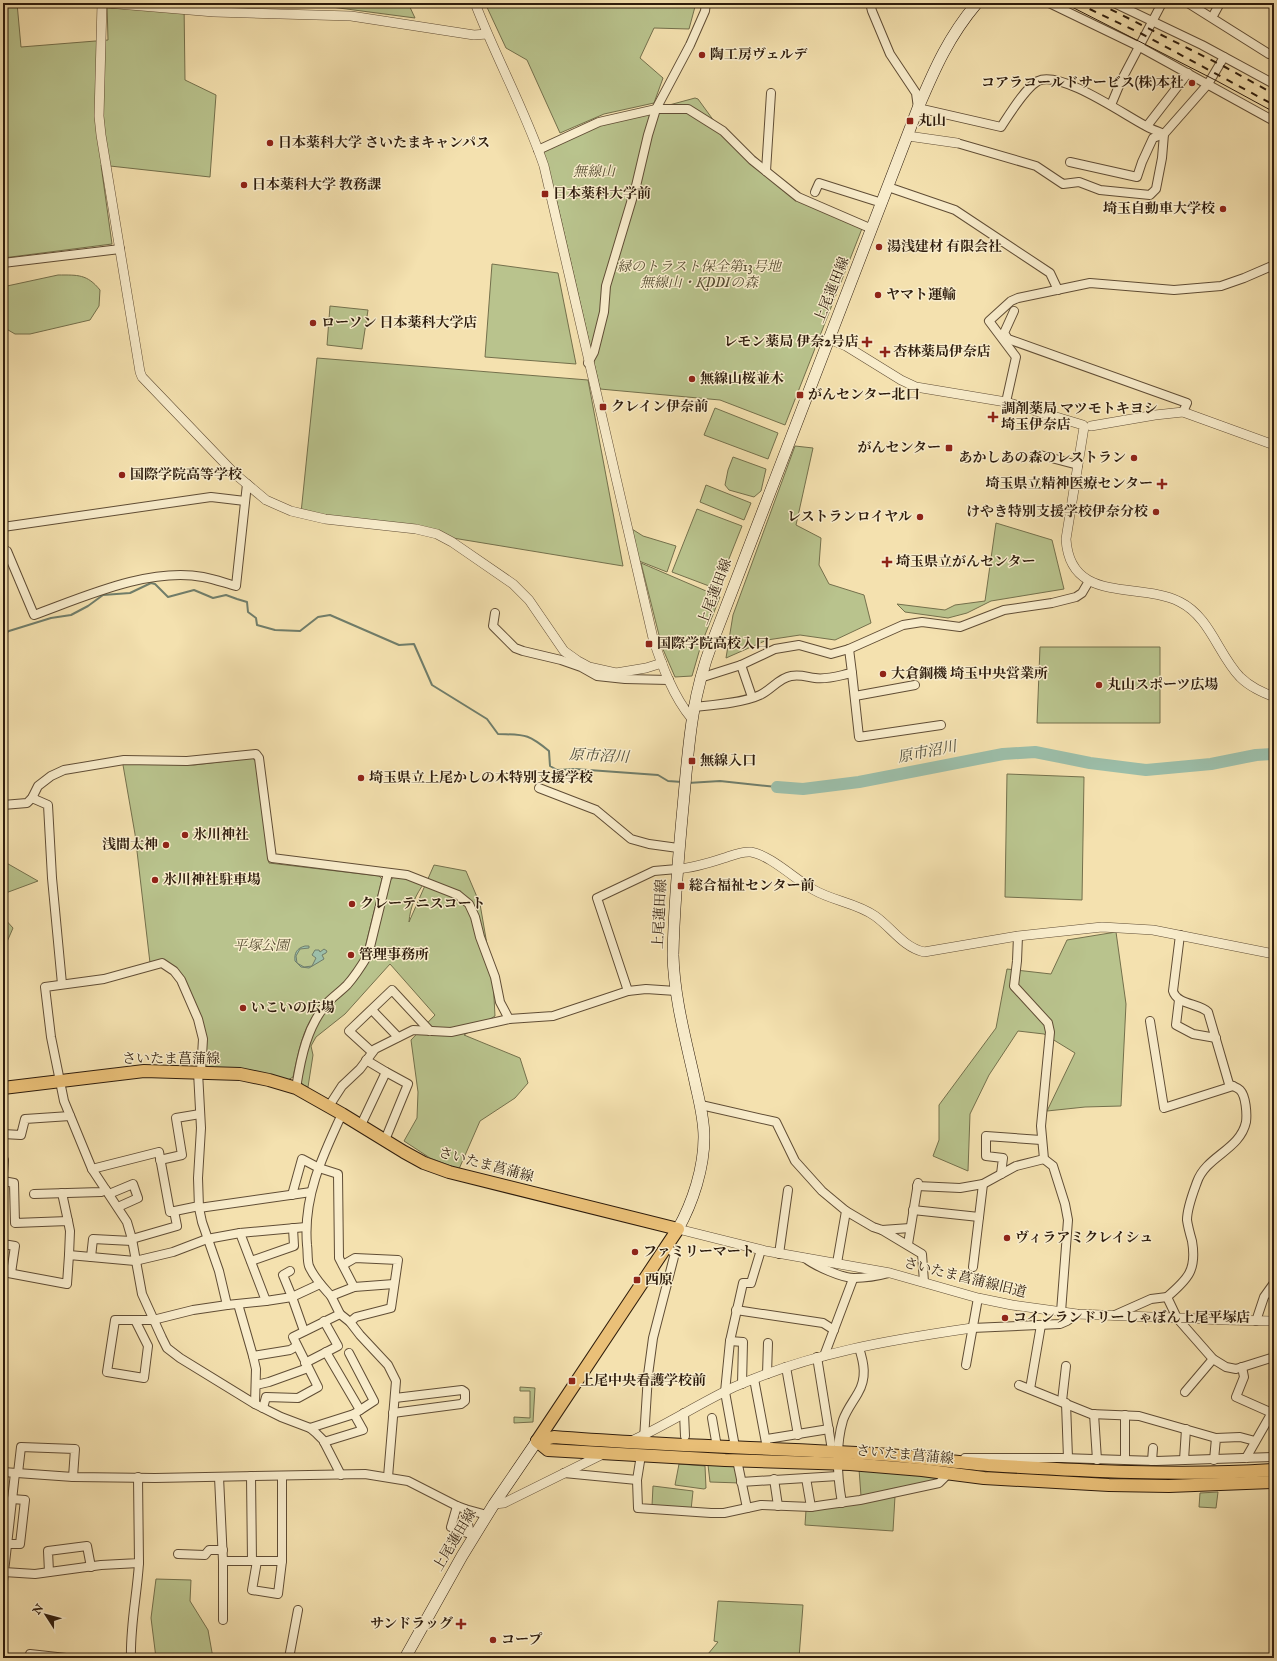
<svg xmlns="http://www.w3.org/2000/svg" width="1277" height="1661" font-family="'IM FELL English','Noto Serif JP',serif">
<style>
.green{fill:#b9c38d;stroke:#74704c}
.water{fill:#9cbea9;stroke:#707d6a}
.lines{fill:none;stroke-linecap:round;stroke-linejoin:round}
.stream{stroke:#707d6a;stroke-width:2}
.river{stroke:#9cbea9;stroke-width:12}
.minor-casing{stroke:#604d35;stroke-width:10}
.tertiary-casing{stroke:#604d35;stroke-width:10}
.secondary-casing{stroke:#2e1c0c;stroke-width:12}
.primary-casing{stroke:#2e1c0c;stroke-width:14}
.minor{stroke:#f8eccb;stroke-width:8}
.tertiary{stroke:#f8eccb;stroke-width:9}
.secondary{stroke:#f8eccb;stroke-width:11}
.primary{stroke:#eac078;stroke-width:12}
.tram{stroke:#2e1c0c;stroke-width:1}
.rail{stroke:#2e1c0c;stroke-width:2;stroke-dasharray:7 7;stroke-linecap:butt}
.poi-dot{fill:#8f2418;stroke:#f8eccb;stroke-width:1.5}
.labels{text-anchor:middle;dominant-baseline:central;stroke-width:3;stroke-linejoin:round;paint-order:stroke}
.poi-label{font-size:14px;font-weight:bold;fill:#2e1c0c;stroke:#f8eccb;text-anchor:start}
.park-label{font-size:14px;font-style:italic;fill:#584e33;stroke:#f8eccb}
.street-label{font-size:14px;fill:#2e1c0c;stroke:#f8eccb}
.water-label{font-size:15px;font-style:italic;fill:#4f4d3b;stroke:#f8eccb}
</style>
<rect width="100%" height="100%" fill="#f4e1af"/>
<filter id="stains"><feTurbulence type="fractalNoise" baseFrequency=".005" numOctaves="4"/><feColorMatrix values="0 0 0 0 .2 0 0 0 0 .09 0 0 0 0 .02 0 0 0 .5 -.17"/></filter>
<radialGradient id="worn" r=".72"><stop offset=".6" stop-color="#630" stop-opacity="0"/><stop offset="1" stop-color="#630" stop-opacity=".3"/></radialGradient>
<g class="green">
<path d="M3,3H17L21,47L108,40L107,3H184L185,80L216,95L210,177L101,165L112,244L3,258L5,210H3Z"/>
<path d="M301,3H408L415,18Z"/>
<path d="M485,3H677L679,6L686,3H696L689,29L654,28L640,58L663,78L654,103L604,114L560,133L527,60L506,48Z"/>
<path d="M695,98L698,99L722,132L789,192L863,226L785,425L720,400L600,389L556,198L543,151L599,124Z"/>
<path d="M492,264L558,273L576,364L485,357Z"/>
<path d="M58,275C78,275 87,274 100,290L99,306L90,320L30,334H15L3,327V292L7,286Z"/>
<path d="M330,306L368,310L362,349L327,345Z"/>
<path d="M317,358L588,380L623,566L301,513Z"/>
<path d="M715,408L778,433L768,459L704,435Z"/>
<path d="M795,446L813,448L796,525L821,538L819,565L829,584L864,595L871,623L835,640L800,635L767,640L726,658L733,615Z"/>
<path d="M733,457L766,469L761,491L754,497L729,490L725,485L728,470Z"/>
<path d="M706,485L751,503L744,520L700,502Z"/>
<path d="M697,509L742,526L717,589L672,572Z"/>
<path d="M996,523L1052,540L1064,589L991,601L967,613L948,618L905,612L897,604L945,610L955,605L985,601Z"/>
<path d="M632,529L643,536L676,546L667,572L639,561Z"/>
<path d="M641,563L720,597L701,645L692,676L675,677L662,647Z"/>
<path d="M1040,647H1160V723H1037Z"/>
<path d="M252,758L256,761L269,863L379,876L382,879L363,956C358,967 350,979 342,987C333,994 324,1001 317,1010C302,1029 298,1055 293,1077L288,1080L230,1068L204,1067L205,1039L177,970L150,963L135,834L123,765L126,762L194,765Z"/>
<path d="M1007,774L1084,777L1082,900L1005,897Z"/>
<path d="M3,861L38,881L3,894Z"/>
<path d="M434,865L466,871L480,904L493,979L495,1016L464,1035L520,1058L528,1083L515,1098L480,1121L459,1169L430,1158L404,1141L417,1118L418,1092L411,1040L435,1015L390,964L345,1014L316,1037L311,1046L313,1055L308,1087L303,1085L300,1080L308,1044L319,1021L325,1011L351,987L372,956L389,881L394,877L425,882C416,894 410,907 409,922Z"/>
<path d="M3,917L13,928L3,951Z"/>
<path d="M1116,932L1126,1004L1121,1106L1085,1107L1047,1111L1075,1053L1044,1034L1018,1031L989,1075L970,1114L968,1171L933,1156L939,1140V1105L996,1028L1007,969L1051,974L1067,940Z"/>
<path d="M520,1387L535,1388L533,1422L514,1423V1417L530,1418V1391H520Z"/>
<path d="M679,1464L705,1466L706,1488L704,1489L675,1485Z"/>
<path d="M708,1465L736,1466L740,1483L710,1482Z"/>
<path d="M859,1469L940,1475L933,1482L861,1496Z"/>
<path d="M653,1486L693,1491L691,1510L652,1506Z"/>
<path d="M1218,1492L1216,1508L1199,1507L1200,1493Z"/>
<path d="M895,1496L893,1531L805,1525L806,1510L851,1505Z"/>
<path d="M156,1579L191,1580L190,1601L208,1630L213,1658H156L151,1618Z"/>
<path d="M718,1601L803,1605L799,1658H708V1654L718,1642L714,1641Z"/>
</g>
<path class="water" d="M305,946H309V948L300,949L296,956L297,963L304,967L312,966L316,958L312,955L315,950H319L320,952L324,949L327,951L326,953L322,955L324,959L309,968L301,967L295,961C294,953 297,948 305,946Z"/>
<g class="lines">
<g class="stream">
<path d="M3,635L9,631L51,618L71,615L88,606L103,595L130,593L151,583L155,584L168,597L194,590L213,598L226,595L237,599L247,602L248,612L256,618L257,625L275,630L300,631L318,617L330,615L399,645L414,644L432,685L487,719L498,734C525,735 527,733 549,751L550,766L557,770L575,769L658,775L668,781L682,782"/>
<path d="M688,783L720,781L777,787"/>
</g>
<path class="river" d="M777,787L803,789L859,782L1003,754L1035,752L1090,763L1146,770L1211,764L1256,755L1274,754"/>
<defs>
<g id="minor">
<path d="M870,3L872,11L890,54L916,93L918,108L1001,127C1009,115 1025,88 1038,81C1060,70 1123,114 1144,125C1150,129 1157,131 1164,134"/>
<path d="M1049,3L1138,46L1274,121"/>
<path d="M1114,3L1202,45L1274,84"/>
<path d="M1188,3L1269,54L1274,55"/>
<path d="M1214,14L1220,3"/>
<path d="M1111,105L1121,81L1162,3"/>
<path d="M1147,126L1188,73"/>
<path d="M957,143L1036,166L1063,184L1079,182L1100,190L1150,195L1156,189L1162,158L1164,134L1208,84L1224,57"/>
<path d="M538,150L599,122L656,109H688L723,131L752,160L798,197L872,229"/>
<path d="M1070,162L1137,177L1142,162L1153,138L1164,134"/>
<path d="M766,171L771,93"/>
<path d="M888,187L955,210L1050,273L1058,290"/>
<path d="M815,192L819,183L882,203"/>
<path d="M3,263L120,249"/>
<path d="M1014,311L1004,333L1008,339L1187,403L1183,412"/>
<path d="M588,363L594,352L604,312L606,286L636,186L648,135L656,109L690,45L705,11L706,3"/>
<path d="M1006,402L1016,357L989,321L1011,301L1018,298L1090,283L1174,290L1221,286L1244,278L1274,265"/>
<path d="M1040,455L1078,465"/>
<path d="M3,527L211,497L245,501"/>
<path d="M3,550L7,551L34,615C84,597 149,567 203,577C214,579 225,583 236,586L247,484"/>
<path d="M495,613L493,626L515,648L523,651L561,660L581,667L597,676L625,679L669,680"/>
<path d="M741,665L752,697"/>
<path d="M852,673L859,737L941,725"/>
<path d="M700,678L741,665L775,649L799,645L831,654L849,649L903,625L922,622L960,627L1004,610L1052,603L1076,597L1082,593L1089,581"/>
<path d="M855,696L915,685"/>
<path d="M693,707C712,705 743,703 760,695C771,690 779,678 791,676C800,674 807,677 815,678C827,680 841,675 852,673L849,649"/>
<path d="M539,788L596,810L631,839L649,844L678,848"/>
<path d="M32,798L48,805L52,878L62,984"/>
<path d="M3,805L27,803L32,798L38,786L51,776L64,770L124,760L187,761L256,754L259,758L272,858L407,875L458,895L469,904L475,917L480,937L495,977L500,1002L509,1019"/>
<path d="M1180,935L1173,991C1177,1005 1199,1003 1208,1012L1229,1084C1232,1086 1237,1087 1240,1090C1246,1096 1247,1114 1246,1122C1240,1150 1206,1156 1197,1182C1193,1193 1187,1208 1187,1220C1188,1227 1190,1234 1192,1241C1197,1270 1188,1279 1167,1297L1177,1318L1213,1359L1226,1367L1236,1369L1274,1357"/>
<path d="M1018,936L1017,961L1014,986L1048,1023L1050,1032L1041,1126L1044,1159L1053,1166L1065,1204L1068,1220L1061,1312"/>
<path d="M628,991L597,898L654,871L677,869"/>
<path d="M1179,1000L1176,1025L1193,1034L1216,1038"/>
<path d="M372,1010L398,1037"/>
<path d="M1150,1021L1164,1108L1233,1086"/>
<path d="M372,1052L349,1031L392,990L430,1031"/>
<path d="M366,1060L386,1072L408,1084L385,1140"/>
<path d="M198,1072L201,1128L198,1178L199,1208L202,1222L219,1271L227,1305"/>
<path d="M201,1072L203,1039L198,1019L181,980L174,971L162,963L104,979L45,987L51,1037L64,1101L92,1169L127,1222L132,1239L142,1294L162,1338L167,1348L180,1358L255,1404"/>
<path d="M296,1088C301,1057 307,1026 328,1002C334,996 341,991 347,985C355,976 362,965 368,955L388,873"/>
<path d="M701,1105L776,1122L795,1161L822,1191L846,1211L837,1263"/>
<path d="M329,1106L342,1086L360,1069L375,1049L413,1030L451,1032L509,1019L553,1016L628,991L646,989L676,991"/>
<path d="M342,1114C322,1157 303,1197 307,1245C308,1251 307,1260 309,1266C314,1278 323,1287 331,1296L354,1287L394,1284"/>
<path d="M361,1125L386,1072"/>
<path d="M3,1134L21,1135L25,1119L70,1116"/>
<path d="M3,1160H4L3,1174"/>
<path d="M160,1160L182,1155L176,1118L200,1114"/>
<path d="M92,1169L159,1152L170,1212L199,1206"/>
<path d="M1001,1174L1003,1158L986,1156V1136L1041,1140"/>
<path d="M3,1181L14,1183L15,1223L68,1221L70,1231L69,1255"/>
<path d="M917,1186L960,1188L983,1184L1016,1166L1044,1159"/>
<path d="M62,1193L68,1221"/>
<path d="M34,1194L101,1192L106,1190"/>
<path d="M109,1194L133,1184L138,1198L118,1207"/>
<path d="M292,1195L302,1159L319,1168L338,1174L339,1258L354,1287"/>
<path d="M199,1208L311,1192"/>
<path d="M913,1210L979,1217"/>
<path d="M846,1211L873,1227L882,1230L910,1228"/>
<path d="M882,1230L922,1254L924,1282"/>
<path d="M240,1233L266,1301L292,1297L283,1275L290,1271"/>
<path d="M132,1239L177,1226L174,1211"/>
<path d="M3,1244L15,1246L11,1273"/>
<path d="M908,1244L918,1183"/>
<path d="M779,1254L788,1190"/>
<path d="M91,1257L93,1239L132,1241"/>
<path d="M805,1258C815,1266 842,1278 854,1278C866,1278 878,1276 889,1273"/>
<path d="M251,1261L294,1246L293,1228"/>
<path d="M343,1265L355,1258L398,1260L391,1308L356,1317L350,1322"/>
<path d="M973,1267L983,1184"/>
<path d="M3,1272L67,1284L69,1255L135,1261L173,1252L207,1239L240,1233L306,1227"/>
<path d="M331,1296L340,1314"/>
<path d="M238,1304L253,1356L290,1350L297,1346"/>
<path d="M736,1310L823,1323L834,1330"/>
<path d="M1115,1315L1151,1299L1167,1297"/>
<path d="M1256,1321L1264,1297L1274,1283"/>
<path d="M136,1322L148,1346L144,1378L107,1372L115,1320H153L193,1310L227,1305L266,1301"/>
<path d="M972,1328L1060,1324L1067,1321L1077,1314"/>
<path d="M304,1331L292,1297L320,1284"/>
<path d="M730,1341L743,1342L742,1384"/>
<path d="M326,1352L360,1410"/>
<path d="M253,1356L256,1369L255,1404L281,1417L310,1428L316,1433L323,1440L341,1475"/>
<path d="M824,1356L853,1279"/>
<path d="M817,1357L831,1444"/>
<path d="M305,1363L338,1346L324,1321"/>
<path d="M966,1365L978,1298"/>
<path d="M786,1367L798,1435"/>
<path d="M1242,1367L1244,1377L1236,1397L1272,1413"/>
<path d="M767,1374L768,1343"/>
<path d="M754,1379L767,1448"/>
<path d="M256,1385L269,1382L308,1368"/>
<path d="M1019,1385L1091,1414L1139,1416L1216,1438"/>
<path d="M1030,1389L1041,1325"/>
<path d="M1185,1392L1213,1359"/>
<path d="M1062,1401L1066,1366"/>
<path d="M1066,1403L1068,1458"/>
<path d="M263,1408L266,1397L298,1398L318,1387L293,1337L340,1314L350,1322L360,1335L388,1365L396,1381L388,1477"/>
<path d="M393,1413L461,1404L465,1401V1392L462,1390L395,1398"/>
<path d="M684,1413L685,1436"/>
<path d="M1094,1414L1097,1460"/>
<path d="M1125,1415V1460"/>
<path d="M712,1418L717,1447"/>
<path d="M310,1428L354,1414L374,1401L349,1353"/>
<path d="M644,1439L648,1375L653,1338L675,1253L666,1248"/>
<path d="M767,1439L829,1429"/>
<path d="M324,1442L363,1430L354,1414"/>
<path d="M735,1447L725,1392L730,1341L743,1283H751L761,1250"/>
<path d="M641,1455L637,1480L638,1508L711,1513H724L761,1505L811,1507L824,1505L860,1500L939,1483L949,1473"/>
<path d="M965,1458H1062L1156,1461L1274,1457"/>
<path d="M1246,1458L1274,1409"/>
<path d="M737,1460L747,1508"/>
<path d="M1184,1460L1186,1429"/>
<path d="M1214,1460L1216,1438L1240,1437L1255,1441"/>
<path d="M1152,1461L1153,1448"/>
<path d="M3,1472L73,1477L155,1478L365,1474L408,1481L457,1506L465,1509L470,1534L473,1538"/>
<path d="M18,1473L21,1447L75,1449L73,1477"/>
<path d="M564,1473L637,1480"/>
<path d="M251,1476L252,1561"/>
<path d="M219,1477L223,1561H282V1476"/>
<path d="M806,1478L811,1507"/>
<path d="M774,1479L778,1506"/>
<path d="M741,1482L838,1476"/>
<path d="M842,1503C837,1475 835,1447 843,1420C847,1409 853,1402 858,1393C867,1378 864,1363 859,1348"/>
<path d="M457,1506L451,1527L470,1534"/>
<path d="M465,1509L487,1515"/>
<path d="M7,1544H20L25,1500L12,1499"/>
<path d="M178,1554L205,1555L209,1550H223"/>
<path d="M257,1561L252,1590L278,1594L282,1561"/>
<path d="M4,1572L35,1574L101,1565L139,1563L138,1477"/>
<path d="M49,1572L48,1551L87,1546L91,1567"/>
<path d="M3,1581L15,1473"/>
<path d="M223,1620V1561"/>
<path d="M29,1658L30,1654L66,1658"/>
<path d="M131,1658C130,1626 137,1595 139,1563"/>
<path d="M289,1658L298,1610"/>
</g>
<g id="tertiary">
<path d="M102,3L99,116L101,135L140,372L142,377L235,474L266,500L291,511L325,519L416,529L437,534L452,542L513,584L529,600L564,651L578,661L589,667L616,673L646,668L662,663"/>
<path d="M106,3L214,12L351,16L474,35L487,34"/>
<path d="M475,3C496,58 525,110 544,166L653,638C662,666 673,696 692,719"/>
<path d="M908,136L957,143"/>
<path d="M829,339L846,346L901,380L916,387L1006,402L1083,425L1084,427L1066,539C1070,605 1139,581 1180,602C1210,617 1218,654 1240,677C1250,687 1262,692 1274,697"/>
<path d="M1091,426L1155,415L1183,412L1274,445"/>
<path d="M677,869C693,868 709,863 724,858C733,855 742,851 751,852C770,855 796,880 814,890C833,901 857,903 875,916C892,928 903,947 924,952L1018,936L1102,927L1153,930L1274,954"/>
<path d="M678,1229L766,1251L890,1273L978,1298L1012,1305L1077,1314L1226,1320L1274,1321"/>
<path d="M629,1442C665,1426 698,1404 734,1387C811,1353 889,1340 972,1328"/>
<path d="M494,1504L504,1503L605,1453"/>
</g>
<g id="secondary">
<path d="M678,1229C693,1202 704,1168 704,1137C704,1116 698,1097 694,1077C685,1037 674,996 673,955C674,902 679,849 684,796C689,741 692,696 712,643L918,108C935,68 949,36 977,3"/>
<path d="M405,1658L462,1556L494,1504L537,1441"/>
</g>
<g id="primary">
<path d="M3,1088L144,1071L240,1074L269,1080L296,1088L342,1114L404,1152L424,1163L449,1172L678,1229L537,1441"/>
<path d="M537,1441L548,1450L725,1460L850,1464L922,1470L984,1478L1109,1485L1169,1486L1274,1482"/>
<path d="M537,1441L554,1437C666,1446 778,1448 890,1455C923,1458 955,1462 988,1465C1083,1471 1179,1476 1274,1470"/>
</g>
</defs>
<use href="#minor" class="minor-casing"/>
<use href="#tertiary" class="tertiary-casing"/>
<use href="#secondary" class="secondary-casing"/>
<use href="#primary" class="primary-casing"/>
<use href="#minor" class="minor"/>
<use href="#tertiary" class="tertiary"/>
<use href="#secondary" class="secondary"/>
<use href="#primary" class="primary"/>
<path class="tram" d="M1064,3L1217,81L1274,112"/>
<g class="rail">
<path d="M1077,3L1142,34L1274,105"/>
<path d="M1098,3L1225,67L1274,94"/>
</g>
</g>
<g class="poi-dot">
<circle cx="702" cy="55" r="4"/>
<circle cx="1192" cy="83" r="4"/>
<rect x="906" y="117" width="8" height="8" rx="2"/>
<circle cx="270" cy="143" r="4"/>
<circle cx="244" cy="185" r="4"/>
<rect x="541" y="190" width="8" height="8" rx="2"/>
<circle cx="1223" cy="209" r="4"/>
<circle cx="879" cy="247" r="4"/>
<circle cx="878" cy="295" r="4"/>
<circle cx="313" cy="323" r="4"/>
<path d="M865 336h4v4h4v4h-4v4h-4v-4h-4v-4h4z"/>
<path d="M883 346h4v4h4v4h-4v4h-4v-4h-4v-4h4z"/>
<circle cx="692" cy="379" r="4"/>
<rect x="796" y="391" width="8" height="8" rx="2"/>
<rect x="599" y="403" width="8" height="8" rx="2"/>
<path d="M991 411h4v4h4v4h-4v4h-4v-4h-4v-4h4z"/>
<rect x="945" y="444" width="8" height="8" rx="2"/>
<circle cx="1134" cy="458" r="4"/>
<circle cx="122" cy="475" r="4"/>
<path d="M1160 478h4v4h4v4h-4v4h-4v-4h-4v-4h4z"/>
<circle cx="1156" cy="512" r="4"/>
<circle cx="920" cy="517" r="4"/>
<path d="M885 556h4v4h4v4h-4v4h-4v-4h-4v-4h4z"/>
<rect x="645" y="640" width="8" height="8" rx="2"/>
<circle cx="883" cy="674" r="4"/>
<circle cx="1099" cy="685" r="4"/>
<rect x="688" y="757" width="8" height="8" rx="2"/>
<circle cx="361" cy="778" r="4"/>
<circle cx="185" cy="835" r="4"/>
<circle cx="166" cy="845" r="4"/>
<circle cx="155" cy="880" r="4"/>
<rect x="677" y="882" width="8" height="8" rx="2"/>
<circle cx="352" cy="904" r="4"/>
<circle cx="351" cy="955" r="4"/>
<circle cx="243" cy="1008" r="4"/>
<circle cx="1007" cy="1238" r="4"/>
<circle cx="635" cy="1252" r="4"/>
<rect x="633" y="1276" width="8" height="8" rx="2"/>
<circle cx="1005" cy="1318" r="4"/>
<rect x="568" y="1377" width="8" height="8" rx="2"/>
<path d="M459 1618h4v4h4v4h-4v4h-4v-4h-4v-4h4z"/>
<circle cx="493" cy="1640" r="4"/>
</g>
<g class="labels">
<g class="poi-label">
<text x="710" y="55">陶工房ヴェルデ</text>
<text x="1184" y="83" text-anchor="end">コアラコールドサービス(株)本社</text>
<text x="918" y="121">丸山</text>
<text x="278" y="143">日本薬科大学 さいたまキャンパス</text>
<text x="252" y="185">日本薬科大学 教務課</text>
<text x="553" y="194">日本薬科大学前</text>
<text x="1215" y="209" text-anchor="end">埼玉自動車大学校</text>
<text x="887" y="247">湯浅建材 有限会社</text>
<text x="886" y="295">ヤマト運輸</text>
<text x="321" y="323">ローソン 日本薬科大学店</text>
<text x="859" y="342" text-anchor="end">レモン薬局 伊奈2号店</text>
<text x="893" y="352">杏林薬局伊奈店</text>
<text x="700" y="379">無線山桜並木</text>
<text x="808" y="395">がんセンター北口</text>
<text x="611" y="407">クレイン伊奈前</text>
<text x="1001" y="409">調剤薬局 マツモトキヨシ<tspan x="1001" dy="16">埼玉伊奈店</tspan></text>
<text x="941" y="448" text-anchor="end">がんセンター</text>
<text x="1126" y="458" text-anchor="end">あかしあの森のレストラン</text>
<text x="130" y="475">国際学院高等学校</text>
<text x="1153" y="484" text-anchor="end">埼玉県立精神医療センター</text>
<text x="1148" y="512" text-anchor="end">けやき特別支援学校伊奈分校</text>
<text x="912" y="517" text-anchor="end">レストランロイヤル</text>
<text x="896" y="562">埼玉県立がんセンター</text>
<text x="657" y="644">国際学院高校入口</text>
<text x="891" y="674">大倉鋼機 埼玉中央営業所</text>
<text x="1107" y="685">丸山スポーツ広場</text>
<text x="700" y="761">無線入口</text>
<text x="369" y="778">埼玉県立上尾かしの木特別支援学校</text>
<text x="193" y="835">氷川神社</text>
<text x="158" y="845" text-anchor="end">浅間太神</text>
<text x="163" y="880">氷川神社駐車場</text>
<text x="689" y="886">総合福祉センター前</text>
<text x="360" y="904">クレーテニスコート</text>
<text x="359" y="955">管理事務所</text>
<text x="251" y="1008">いこいの広場</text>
<text x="1015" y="1238">ヴィラアミクレイシュ</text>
<text x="643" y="1252">ファミリーマート</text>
<text x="645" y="1280">西原</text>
<text x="1013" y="1318">コインランドリーしゃぼん上尾平塚店</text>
<text x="580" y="1381">上尾中央看護学校前</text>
<text x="453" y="1624" text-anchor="end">サンドラッグ</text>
<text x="501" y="1640">コープ</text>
</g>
<g class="park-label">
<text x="594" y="172">無線山</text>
<text x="699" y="267">緑のトラスト保全第13号地<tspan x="699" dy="16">無線山・KDDIの森</tspan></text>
<text x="261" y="946">平塚公園</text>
</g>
<g class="street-label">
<text transform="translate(832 290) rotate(-68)">上尾蓮田線</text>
<text transform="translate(715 592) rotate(-69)">上尾蓮田線</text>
<text transform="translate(660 914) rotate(-87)">上尾蓮田線</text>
<text x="171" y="1059">さいたま菖蒲線</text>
<text transform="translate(486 1165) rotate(15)">さいたま菖蒲線</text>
<text transform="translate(965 1278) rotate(14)">さいたま菖蒲線旧道</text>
<text transform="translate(905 1455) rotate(5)">さいたま菖蒲線</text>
<text transform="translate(455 1540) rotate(-59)">上尾蓮田線</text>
</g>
<g class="water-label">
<text transform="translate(927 752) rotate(-11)">原市沼川</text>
<text transform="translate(599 756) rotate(3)">原市沼川</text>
</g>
</g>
<rect width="1277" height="1661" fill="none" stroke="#f4e1af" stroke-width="16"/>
<rect x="4" y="4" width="1269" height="1653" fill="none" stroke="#2e1c0c" stroke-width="2"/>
<rect x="8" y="8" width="1261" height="1645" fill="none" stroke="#2e1c0c"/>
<g transform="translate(46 1615) rotate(306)" stroke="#f8eccb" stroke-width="3" paint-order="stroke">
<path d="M0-3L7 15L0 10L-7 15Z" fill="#2e1c0c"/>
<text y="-6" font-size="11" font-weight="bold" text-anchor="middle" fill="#2e1c0c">N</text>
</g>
<rect width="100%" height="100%" filter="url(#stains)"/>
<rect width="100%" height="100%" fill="url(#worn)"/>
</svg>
